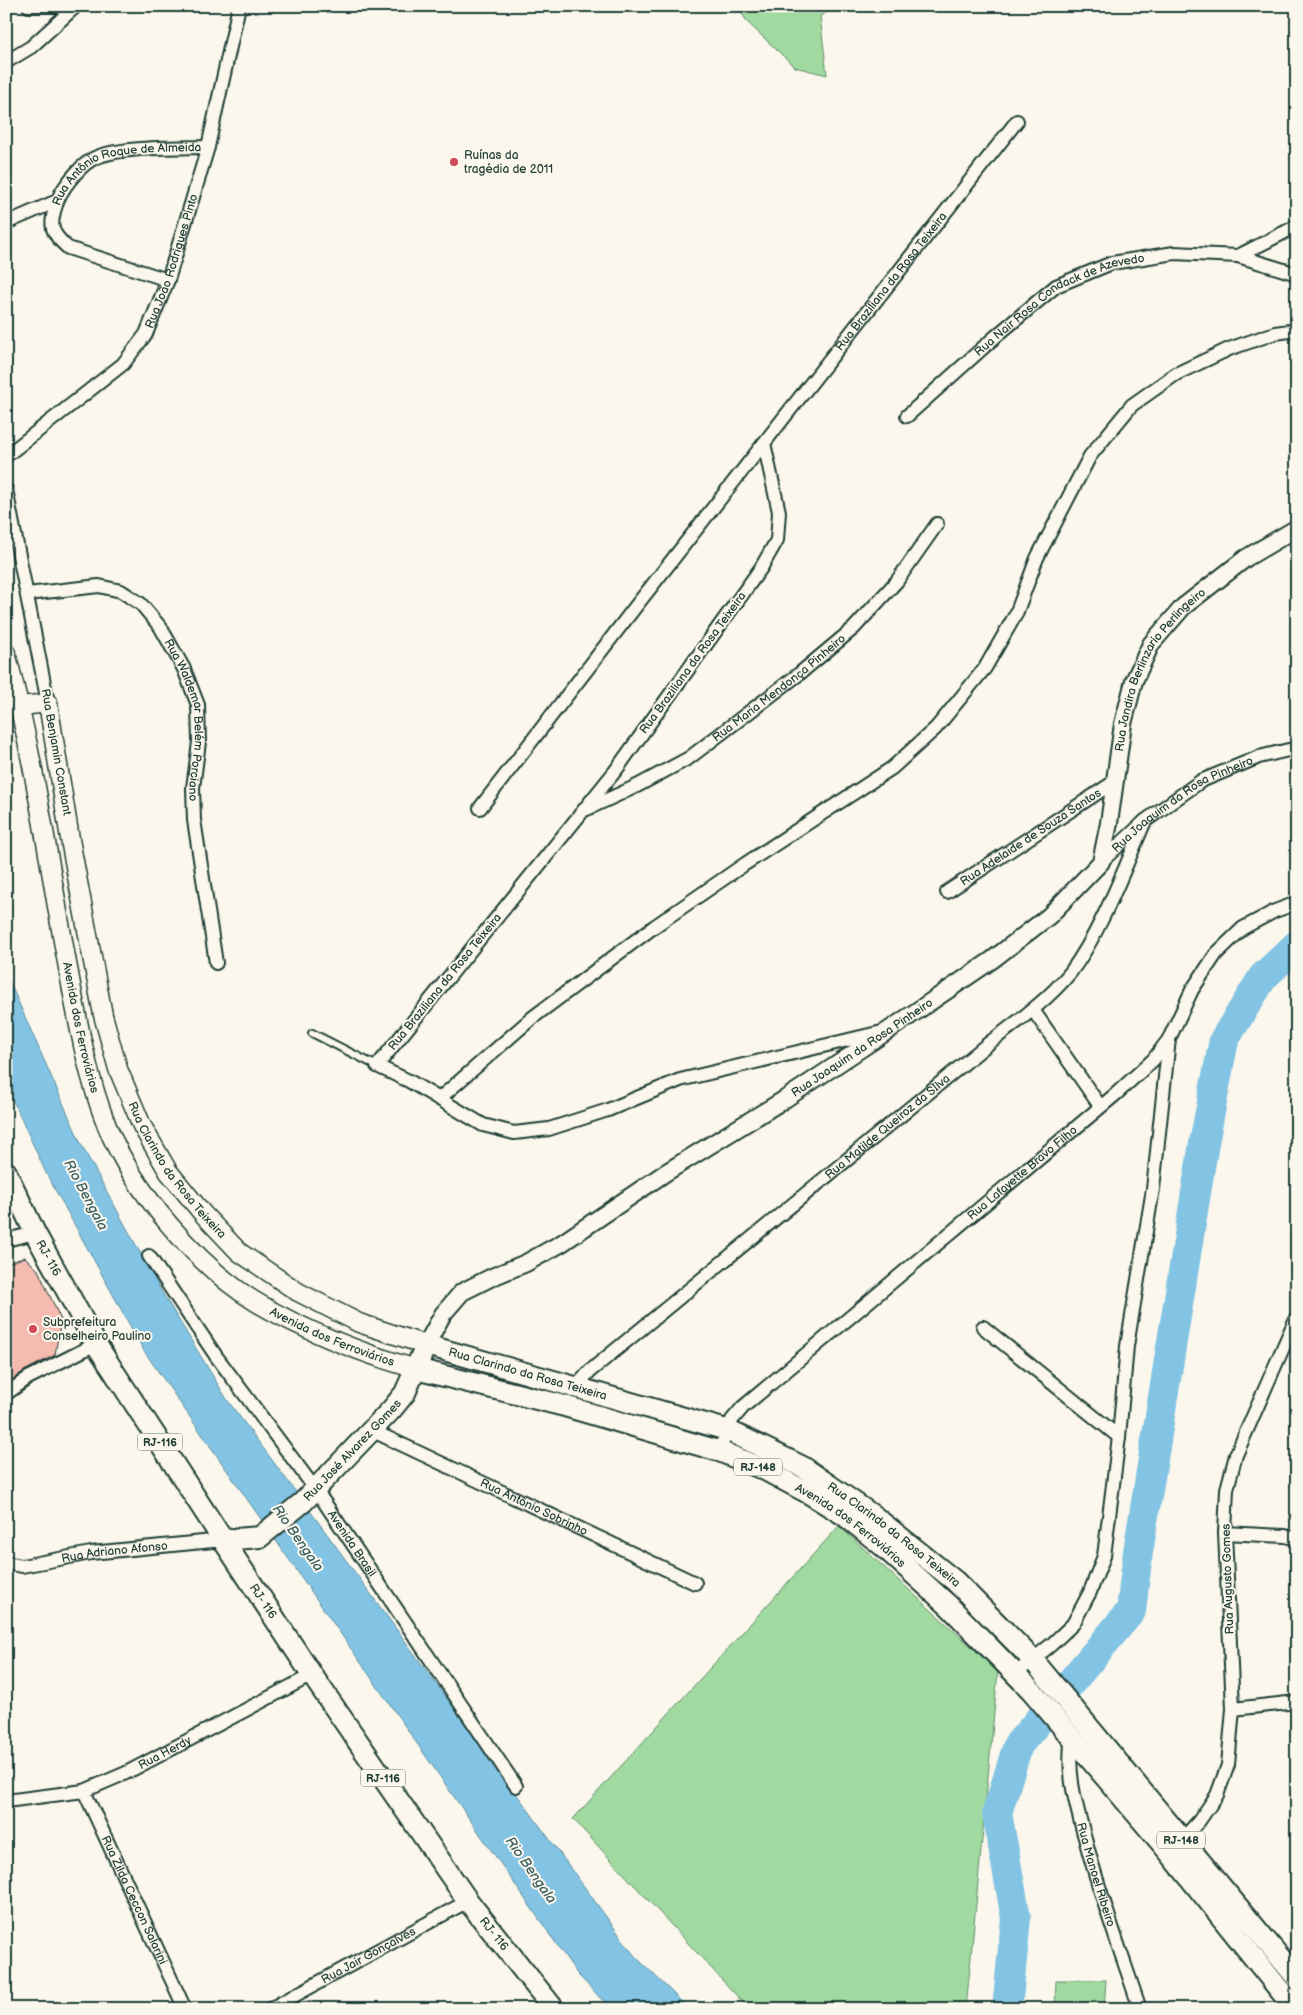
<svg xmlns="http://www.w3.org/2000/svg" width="1303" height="2015" font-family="'Balsamiq Sans',sans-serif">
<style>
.green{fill:#a0daa0;stroke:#608c6a}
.water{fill:#83c4e4;stroke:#5b8e9e}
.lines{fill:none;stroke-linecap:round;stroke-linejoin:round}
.river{stroke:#83c4e4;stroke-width:30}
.building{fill:#f5bab0;stroke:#1f3d34}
.service-casing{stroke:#1f3d34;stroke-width:10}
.minor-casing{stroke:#1f3d34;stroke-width:16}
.tertiary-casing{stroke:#1f3d34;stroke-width:20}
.secondary-casing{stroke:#1f3d34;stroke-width:21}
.primary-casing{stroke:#1f3d34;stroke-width:24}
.service{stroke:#fbf7ec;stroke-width:6}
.minor{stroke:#fbf7ec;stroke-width:12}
.tertiary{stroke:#fbf7ec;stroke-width:16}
.secondary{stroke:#fbf7ec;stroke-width:18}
.primary{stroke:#fbf7ec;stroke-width:20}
.poi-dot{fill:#d1495b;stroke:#fbf7ec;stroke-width:2}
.labels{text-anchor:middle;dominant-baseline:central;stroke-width:4;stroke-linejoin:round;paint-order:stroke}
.shield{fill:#fbf7ec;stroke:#61756b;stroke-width:1}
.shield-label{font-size:11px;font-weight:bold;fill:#1f3d34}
.poi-label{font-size:12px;fill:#1f3d34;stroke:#fbf7ec;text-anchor:start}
.street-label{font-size:12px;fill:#1f3d34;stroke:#fbf7ec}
.water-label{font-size:14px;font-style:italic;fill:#385f60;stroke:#fbf7ec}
</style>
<rect width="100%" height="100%" fill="#fbf7ec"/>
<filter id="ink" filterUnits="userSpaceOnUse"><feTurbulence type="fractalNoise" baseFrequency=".02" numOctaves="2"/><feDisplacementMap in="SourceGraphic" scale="10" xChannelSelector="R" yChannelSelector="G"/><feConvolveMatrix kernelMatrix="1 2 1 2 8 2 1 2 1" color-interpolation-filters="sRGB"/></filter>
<g filter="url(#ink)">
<g class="green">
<path d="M738,6H840L820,16L827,75L795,67L747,22Z"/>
<path d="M839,1526L998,1671L966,2009H749L573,1819Z"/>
<path d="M1056,1980H1106L1104,2009H1055Z"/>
</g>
<path class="water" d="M6,974L82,1146L160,1289L228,1401L316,1519L634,1955L689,2009H611L578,1975L144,1351L46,1173L6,1085Z"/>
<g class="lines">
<path class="river" d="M1007,2009L1016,1918L997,1813L1018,1745L1131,1611L1138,1552L1204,1143L1224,1040L1263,977L1297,945"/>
</g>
<path class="building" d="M25,1257L38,1270L61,1320L55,1355L24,1371L6,1384V1264Z"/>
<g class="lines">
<defs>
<path id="service" d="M312,1033L377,1066"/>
<g id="minor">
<path d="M29,6H64"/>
<path d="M6,62L31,47L76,6"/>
<path d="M6,223L57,201"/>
<path d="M1238,256L1297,226"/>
<path id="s1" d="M168,280L68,248C51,233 49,226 56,205C60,190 78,168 91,160C113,146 180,148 208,147"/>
<path id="s2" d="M907,416L995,337L1056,286L1112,263L1174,253L1238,256L1297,274"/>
<path d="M764,443L779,512L777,540L761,568L616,770L377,1066L409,1081L483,1125L514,1133L549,1129L608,1110L680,1080L882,1032"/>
<path id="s3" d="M6,456L123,364L146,334L168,280L188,214L208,147L239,6"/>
<path d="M6,489L48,703"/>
<path id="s4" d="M27,594L99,586L121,591L141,604L161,628L184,669L198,705L199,742L193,788L194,820L216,963"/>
<path id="s5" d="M480,808L636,606L1017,121"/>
<path id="s6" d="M587,809L637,786L689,758L799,674L854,628L897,581L937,524"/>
<path id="s7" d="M1101,862L1145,821L1201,781L1259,757L1297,748"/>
<path id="s8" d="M947,892L1114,782"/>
<path d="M1033,1010L1100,1106"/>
<path d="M439,1099L532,1018L655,926L745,864L892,768L936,728L985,668L1016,614L1037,558L1090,456L1132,405L1176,374L1229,349L1275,333L1297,330"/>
<path d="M6,1240L35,1233"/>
<path id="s9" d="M149,1256L216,1356L316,1490L516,1786"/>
<path d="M983,1327L1119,1437"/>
<path id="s10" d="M572,1391L590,1371L989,1043C1017,1022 1047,1001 1070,973C1101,932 1124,869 1145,821"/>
<path d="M6,1394L28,1378L96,1344"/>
<path id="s11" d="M373,1431L695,1583"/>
<path id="s12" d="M719,1451L732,1420L743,1407L1116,1094L1153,1060L1169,1039L1192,990L1216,954L1243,928L1275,911L1297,903"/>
<path d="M1225,1533L1285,1536L1297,1539"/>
<path id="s13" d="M6,1563L22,1566L91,1553L223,1540"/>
<path d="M1015,1674L1052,1644L1073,1624L1090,1592L1104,1556L1119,1437L1127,1346L1153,1189L1169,1039"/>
<path d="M1233,1709L1297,1702"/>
<path id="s14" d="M1072,1737C1066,1772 1076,1805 1085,1838C1100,1896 1121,1952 1140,2009"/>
<path id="s15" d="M84,1791L185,2009"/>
<path id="s16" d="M6,1801L84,1791L126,1773L312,1675"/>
<path d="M1178,1844L1199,1821L1217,1795L1228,1765L1233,1709L1225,1533L1227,1489L1236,1455L1297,1316"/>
<path id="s17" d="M270,2009L468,1901"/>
</g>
<g id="tertiary">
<path id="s18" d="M426,1345L443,1314L462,1292L492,1277L526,1263L562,1243L665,1173L785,1099L889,1030L992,960L1049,916L1101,862L1109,823L1123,724L1134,681L1151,644L1183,607L1246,558L1297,528"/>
</g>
<g id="secondary">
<path id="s19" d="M6,653C33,751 47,852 65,952C76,1010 85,1071 107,1126C133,1190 197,1266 256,1302C305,1331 361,1353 416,1369"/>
<path id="s20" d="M21,706L48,703L71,845L103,1015L118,1069L142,1126L168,1171L203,1214L239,1252L298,1292L359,1323L426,1345"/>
</g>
<g id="primary">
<path id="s21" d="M6,1172L35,1233L96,1344L223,1540L312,1675L468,1901L554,2009"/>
<path id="s22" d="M416,1369L561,1405L719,1451L763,1469L810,1494L844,1515L884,1547L949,1606L1032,1691L1169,1852L1295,2009"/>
<path id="s23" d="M223,1540L260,1537L303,1502L392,1409L405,1393L426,1345L727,1430L803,1467L875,1517L955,1581L1033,1660L1297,1978"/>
</g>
</defs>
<use href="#service" class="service-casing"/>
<use href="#minor" class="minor-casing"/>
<use href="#tertiary" class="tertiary-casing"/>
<use href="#secondary" class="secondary-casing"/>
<use href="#primary" class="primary-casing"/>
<use href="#service" class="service"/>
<use href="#minor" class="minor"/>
<use href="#tertiary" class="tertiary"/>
<use href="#secondary" class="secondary"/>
<use href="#primary" class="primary"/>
</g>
</g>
<g class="poi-dot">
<circle cx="454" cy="162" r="5"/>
<circle cx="33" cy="1329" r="5"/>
</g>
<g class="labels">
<g class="shield">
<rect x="137.5" y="1433.5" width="45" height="17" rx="4"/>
<rect x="734" y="1458.5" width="48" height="17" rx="4"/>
<rect x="360.5" y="1769.5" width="45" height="17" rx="4"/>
<rect x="1157" y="1831.5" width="48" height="17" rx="4"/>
</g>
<g class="shield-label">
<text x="160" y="1442">RJ-116</text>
<text x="758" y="1467">RJ-148</text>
<text x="383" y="1778">RJ-116</text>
<text x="1181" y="1840">RJ-148</text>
</g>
<g class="poi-label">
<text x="464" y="155">Ruínas da<tspan x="464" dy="14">tragédia de 2011</tspan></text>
<text x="43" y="1322">Subprefeitura<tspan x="43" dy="14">Conselheiro Paulino</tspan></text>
</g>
<g class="street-label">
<text stroke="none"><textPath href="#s1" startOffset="239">Rua Antônio Roque de Almeida</textPath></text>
<text stroke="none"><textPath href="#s3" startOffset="264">Rua João Rodrigues Pinto</textPath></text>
<text stroke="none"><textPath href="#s5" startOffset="668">Rua Braziliana da Rosa Teixeira</textPath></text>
<text stroke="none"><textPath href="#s2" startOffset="192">Rua Nair Rosa Condack de Azevedo</textPath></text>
<text transform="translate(693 663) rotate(-54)">Rua Braziliana da Rosa Teixeira</text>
<text stroke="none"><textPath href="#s18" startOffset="1044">Rua Jandira Berlinzario Perlingeiro</textPath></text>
<text stroke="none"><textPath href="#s6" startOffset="228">Rua Maria Mendonça Pinheiro</textPath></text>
<text stroke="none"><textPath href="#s4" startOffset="248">Rua Waldemar Belém Porciano</textPath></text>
<text transform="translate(56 752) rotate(80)">Rua Benjamin Constant</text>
<text stroke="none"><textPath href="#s7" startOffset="101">Rua Joaquim da Rosa Pinheiro</textPath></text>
<text stroke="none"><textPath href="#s8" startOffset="100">Rua Adelaide de Souza Santos</textPath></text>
<text transform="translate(445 982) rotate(-51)">Rua Braziliana da Rosa Teixeira</text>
<text stroke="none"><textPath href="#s19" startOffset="382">Avenida dos Ferroviários</textPath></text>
<text stroke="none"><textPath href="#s18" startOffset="534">Rua Joaquim da Rosa Pinheiro</textPath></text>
<text stroke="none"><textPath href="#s10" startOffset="412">Rua Matilde Queiroz da SIlva</textPath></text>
<text stroke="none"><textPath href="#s20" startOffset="518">Rua Clarindo da Rosa Teixeira</textPath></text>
<text stroke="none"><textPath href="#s12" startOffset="415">Rua Lafayette Bravo Filho</textPath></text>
<text stroke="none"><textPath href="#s21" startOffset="96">RJ- 116</textPath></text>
<text stroke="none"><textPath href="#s19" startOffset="802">Avenida dos Ferroviários</textPath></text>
<text stroke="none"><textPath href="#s23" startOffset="400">Rua Clarindo da Rosa Teixeira</textPath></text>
<text stroke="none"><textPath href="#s23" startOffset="164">Rua José Alvarez Gomes</textPath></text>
<text stroke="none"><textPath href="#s11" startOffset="178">Rua Antônio Sobrinho</textPath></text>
<text stroke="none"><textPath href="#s22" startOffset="466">Avenida dos Ferroviários</textPath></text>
<text stroke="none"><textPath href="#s23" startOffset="805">Rua Clarindo da Rosa Teixeira</textPath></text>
<text stroke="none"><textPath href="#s9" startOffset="352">Avenida Brasil</textPath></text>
<text stroke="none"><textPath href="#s13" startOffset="110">Rua Adriano Afonso</textPath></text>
<text transform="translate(1228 1579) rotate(-92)">Rua Augusto Gomes</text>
<text stroke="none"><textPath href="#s21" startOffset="501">RJ- 116</textPath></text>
<text stroke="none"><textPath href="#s16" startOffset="168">Rua Herdy</textPath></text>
<text stroke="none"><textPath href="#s14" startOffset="141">Rua Manoel Ribeiro</textPath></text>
<text stroke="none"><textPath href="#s15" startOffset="120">Rua Zilda Ceccon Salarini</textPath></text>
<text stroke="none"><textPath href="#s21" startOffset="906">RJ- 116</textPath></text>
<text stroke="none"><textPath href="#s17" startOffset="112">Rua Jair Gonçalves</textPath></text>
</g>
<g class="water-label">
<text transform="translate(86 1195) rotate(62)">Rio Bengala</text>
<text transform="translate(298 1538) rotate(55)">Rio Bengala</text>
<text transform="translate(531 1870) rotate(55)">Rio Bengala</text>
</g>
</g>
<rect width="1303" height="2015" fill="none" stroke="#fbf7ec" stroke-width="25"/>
<rect x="12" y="12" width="1278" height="1990" fill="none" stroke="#1f3d34" stroke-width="2" filter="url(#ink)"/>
</svg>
